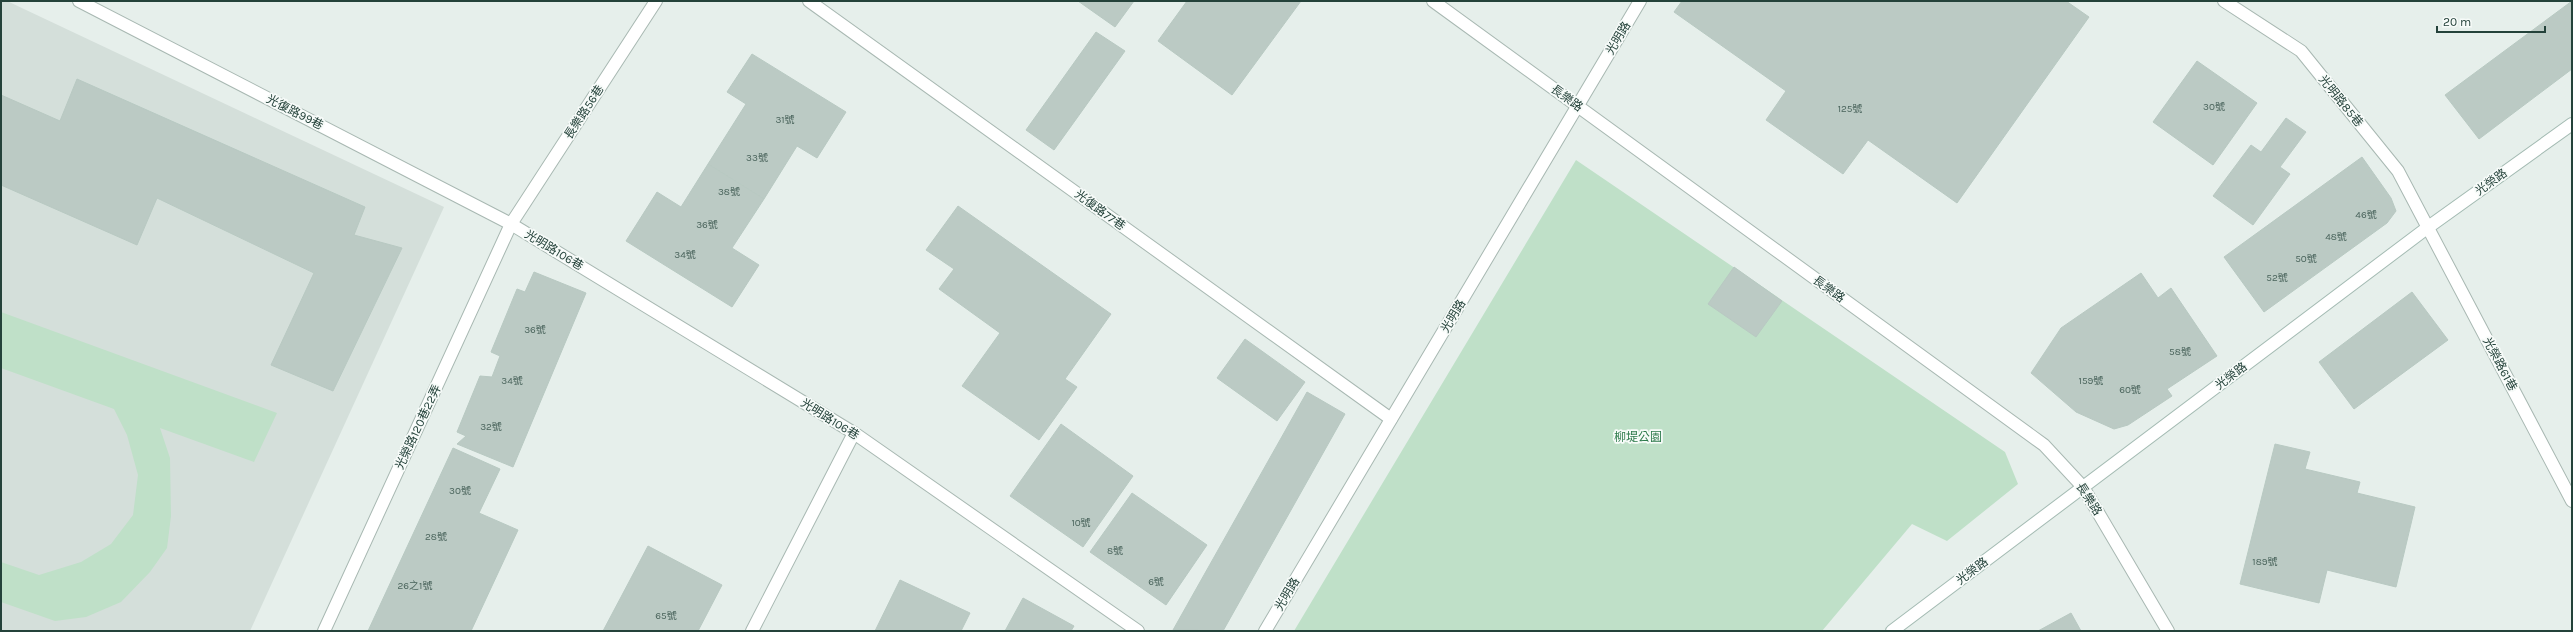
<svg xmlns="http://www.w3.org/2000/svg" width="2573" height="632" font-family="Karla,'Noto Sans TC',sans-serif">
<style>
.built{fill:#d4dfda}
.green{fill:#bfe0c8}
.building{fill:#bbcac4;stroke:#b8c9c2}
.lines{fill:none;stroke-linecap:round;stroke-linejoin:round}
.lane-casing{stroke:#a8b8b2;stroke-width:14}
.street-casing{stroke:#a8b8b2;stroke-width:14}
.secondary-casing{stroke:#a4bbb3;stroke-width:14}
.lane{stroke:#fff;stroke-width:12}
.street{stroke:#fff;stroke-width:12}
.secondary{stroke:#fff;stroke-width:12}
.labels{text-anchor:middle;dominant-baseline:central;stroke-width:3.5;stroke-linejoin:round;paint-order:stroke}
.number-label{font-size:10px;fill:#4a645c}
.street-label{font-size:12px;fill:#24423a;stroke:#f7fbf9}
.park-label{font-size:12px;fill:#2d7a4b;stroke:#f7fbf9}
</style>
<rect width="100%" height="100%" fill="#e6efeb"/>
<path class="built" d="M1,1H7L444,207L250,631H1Z"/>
<g class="green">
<path d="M1576,160L2005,452L2018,484L1947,541L1912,524L1822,631H1294Z"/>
<path d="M1,312L277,413L254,462L160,428L170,458L171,516L167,548L150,572L121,602L86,617L55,621L1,602V562L39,575L81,562L111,544L133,515L138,475L127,435L114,409L1,368Z"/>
</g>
<g class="building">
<path d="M1078,1H1134L1115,27Z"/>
<path d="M1187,1H1301L1232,95L1158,41Z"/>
<path d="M1682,1H2066L2089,17L1957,203L1868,140L1843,174L1766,120L1786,91L1674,12Z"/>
<path d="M2572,1V69L2479,139L2445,95Z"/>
<path d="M1096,32L1125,51L1054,150L1026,130Z"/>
<path d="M752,54L846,112L817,158L797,146L764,199L708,164L746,104L727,92Z"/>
<path d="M2197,61L2257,103L2213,165L2153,122Z"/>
<path d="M77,79L365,207L354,235L402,248L333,391L271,365L314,273L157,198L137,245L1,185V95L60,121Z"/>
<path d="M2286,118L2306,132L2280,167L2290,174L2253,225L2213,196L2251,145L2261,152Z"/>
<path d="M2362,157L2391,198L2396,211L2387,223L2264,312L2224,257Z"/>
<path d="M708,164L764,199L732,248L759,265L732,307L626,241L657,192L681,207Z"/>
<path d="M958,206L1111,314L1065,379L1077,387L1039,440L962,386L1000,333L939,289L954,269L926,250Z"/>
<path d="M1734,267L1782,301L1756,337L1708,304Z"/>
<path d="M534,272L586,293L513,467L457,444L466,436L457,432L480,376L492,377L500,356L491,352L517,289L525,292Z"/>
<path d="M2141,273L2158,298L2171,288L2217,356L2167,389L2172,396L2128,425L2114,429L2076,412L2031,373L2061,328Z"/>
<path d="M2412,292L2448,340L2354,409L2319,362Z"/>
<path d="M1245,339L1305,382L1277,421L1217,378Z"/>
<path d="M1307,392L1345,414L1223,631L1173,630Z"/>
<path d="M1061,424L1133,476L1083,547L1010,496Z"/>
<path d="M2275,444L2310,452L2305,469L2360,482L2357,493L2415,507L2396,587L2327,570L2319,603L2240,584Z"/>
<path d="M453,448L500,469L479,513L518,530L471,631H368Z"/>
<path d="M1132,493L1207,545L1166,605L1090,552Z"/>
<path d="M648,546L722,585L698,631H603Z"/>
<path d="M900,580L970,613L961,631H875Z"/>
<path d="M1023,598L1074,626L1071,631H1005Z"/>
<path d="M2071,613L2081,631H2038Z"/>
</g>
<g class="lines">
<defs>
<g id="lane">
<path d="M809,1L1391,419"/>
<path d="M2224,1L2301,51L2398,171L2572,501"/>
<path d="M324,631L511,224L656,1"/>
<path d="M752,631L854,433"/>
</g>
<g id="street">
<path d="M79,1L511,224L854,433L1138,631"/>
<path d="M1433,1L2044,445L2083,487L2168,631"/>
<path d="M1265,631L1640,1"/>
</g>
<path id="secondary" d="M1892,631L2427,228L2572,124"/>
</defs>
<use href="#lane" class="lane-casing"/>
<use href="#street" class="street-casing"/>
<use href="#secondary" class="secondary-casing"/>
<use href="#lane" class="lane"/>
<use href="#street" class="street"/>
<use href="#secondary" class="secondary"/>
</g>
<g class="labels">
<g class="number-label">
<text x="2214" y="107">30號</text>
<text x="1850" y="109">125號</text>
<text x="785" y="120">31號</text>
<text x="757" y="158">33號</text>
<text x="729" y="192">38號</text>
<text x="2366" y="215">46號</text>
<text x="707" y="225">36號</text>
<text x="2336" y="237">48號</text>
<text x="685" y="255">34號</text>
<text x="2306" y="259">50號</text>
<text x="2277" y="278">52號</text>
<text x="535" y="330">36號</text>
<text x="2180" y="352">58號</text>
<text x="512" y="381">34號</text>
<text x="2091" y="381">159號</text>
<text x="2130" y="390">60號</text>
<text x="491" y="427">32號</text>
<text x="460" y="491">30號</text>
<text x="1081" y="523">10號</text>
<text x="436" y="537">28號</text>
<text x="1115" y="551">8號</text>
<text x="2265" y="562">189號</text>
<text x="1156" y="582">6號</text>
<text x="415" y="586">26之1號</text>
<text x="666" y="616">65號</text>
</g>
<g class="street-label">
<text transform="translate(1618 38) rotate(-59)">光明路</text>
<text transform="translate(1567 98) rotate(36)">長樂路</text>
<text transform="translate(2341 101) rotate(51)">光明路85巷</text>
<text transform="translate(295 112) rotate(27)">光復路99巷</text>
<text transform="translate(584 112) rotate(-57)">長樂路56巷</text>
<text transform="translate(2491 182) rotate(-36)">光榮路</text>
<text transform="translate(1100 210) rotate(36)">光復路77巷</text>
<text transform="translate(554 250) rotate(31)">光明路106巷</text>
<text transform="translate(1829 289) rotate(36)">長樂路</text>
<text transform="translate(1453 316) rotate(-59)">光明路</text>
<text transform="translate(2500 364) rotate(62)">光榮路61巷</text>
<text transform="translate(2231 376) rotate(-37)">光榮路</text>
<text transform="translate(830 419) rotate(32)">光明路106巷</text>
<text transform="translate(418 427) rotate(-65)">光榮路120巷22弄</text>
<text transform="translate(2089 499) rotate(57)">長樂路</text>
<text transform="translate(1972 571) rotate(-37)">光榮路</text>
<text transform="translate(1287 594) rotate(-59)">光明路</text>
</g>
<g class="park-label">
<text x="1638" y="437">柳堤公園</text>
</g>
</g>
<rect width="2573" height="632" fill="none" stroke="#24423a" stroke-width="4"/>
<path d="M2437 26v6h108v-6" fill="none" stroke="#24423a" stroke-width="2"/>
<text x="2443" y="26" font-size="12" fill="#24423a" stroke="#f7fbf9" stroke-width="3" paint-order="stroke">20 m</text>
</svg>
